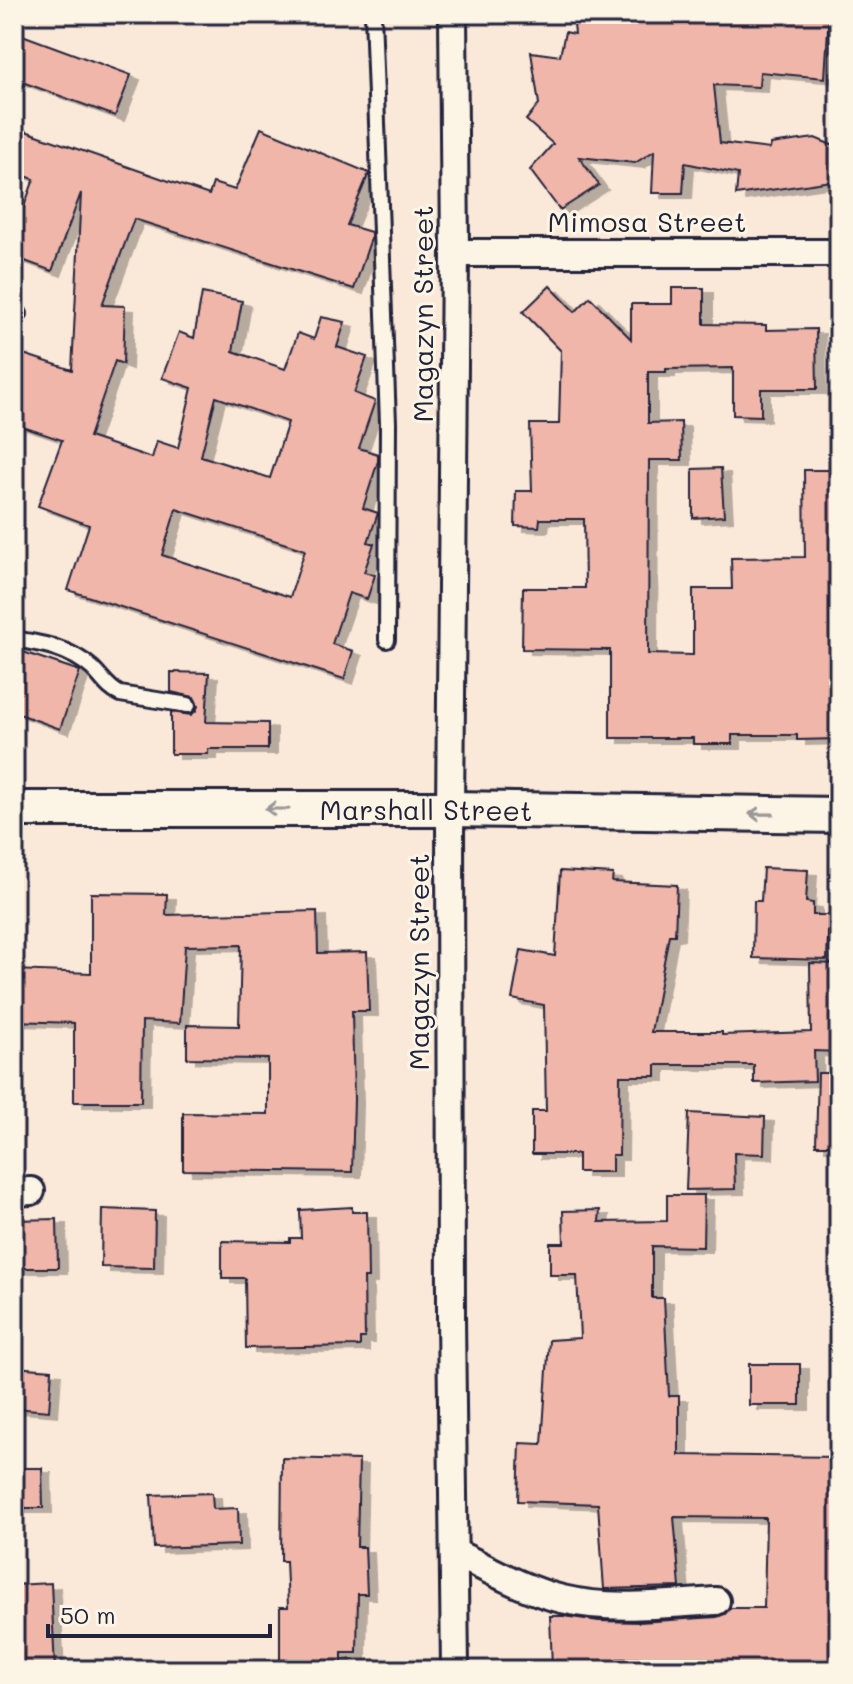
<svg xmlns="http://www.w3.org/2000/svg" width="853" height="1684" font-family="Mali,sans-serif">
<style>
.building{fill:#f0b6a9;stroke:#22223b;stroke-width:2;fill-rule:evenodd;filter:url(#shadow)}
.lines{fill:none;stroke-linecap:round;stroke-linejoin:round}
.service-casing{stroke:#22223b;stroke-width:20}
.minor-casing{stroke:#22223b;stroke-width:32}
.tertiary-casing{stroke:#22223b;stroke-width:40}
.service{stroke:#fcf5e5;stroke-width:14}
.minor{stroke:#fcf5e5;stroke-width:26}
.tertiary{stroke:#fcf5e5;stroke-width:34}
.oneway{stroke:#9a9698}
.labels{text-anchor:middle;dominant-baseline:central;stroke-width:6;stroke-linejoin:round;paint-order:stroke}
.street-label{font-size:28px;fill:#22223b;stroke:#fcf5e5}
</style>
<defs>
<filter id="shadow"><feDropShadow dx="9" dy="5" stdDeviation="0" flood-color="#0004"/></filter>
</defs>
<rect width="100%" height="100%" fill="#fae8d9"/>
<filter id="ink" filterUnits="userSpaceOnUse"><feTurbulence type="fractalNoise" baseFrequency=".0125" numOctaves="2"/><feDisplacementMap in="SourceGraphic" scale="16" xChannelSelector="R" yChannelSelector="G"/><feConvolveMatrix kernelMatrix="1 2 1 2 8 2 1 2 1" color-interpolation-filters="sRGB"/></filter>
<g filter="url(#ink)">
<g class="building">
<path d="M573,14H829L825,78L760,72L759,87L714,85L720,143L770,149L771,144L815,138L839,148V180L736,195L738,174L685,163L683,193H652L654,151L635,163L579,157L599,185L560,210L530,170L553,144L526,120L539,104L531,52L560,56L565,32L575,34Z"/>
<path d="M14,32L131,75L115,116L14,79Z"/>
<path d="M14,127L209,195L213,183L235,190L261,128L369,173L347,225L371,232V238L354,289L134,219L102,305L125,306L123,364L115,361L89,437L152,458L157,441L178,448L192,388L162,378L179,332L194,338L202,293L242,301L233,351L285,369L298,333L314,339L321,317L345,322L337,347L367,357L354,393L375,401L359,448L378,454V461L363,508L378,513L368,542L374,544L364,572L375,575L367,599L349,593L332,644L353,651L344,679L68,590L89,525L38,506L62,440L14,424V351L72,370L81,193L52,271L14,257V234L34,179L14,172ZM216,397L288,422L270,478L201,456ZM176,509L305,550L290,597L162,555Z"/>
<path d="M550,286L575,312L590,297L631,339V304H672V288H704V324L766,325V330L816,329L817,389H761V416L733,415V368L666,369V372H648V423L681,422L682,460H649L648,654L693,655V589H732L731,558L805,557L804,470H838L839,577H834L837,739L797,740V735H732V744H693V738H610V650L522,649L523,588H585L584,519H540L539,527L515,526L516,491H532L530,424H559L561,351L523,312Z"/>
<path d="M721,468L724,516L693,518V469Z"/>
<path d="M14,649L80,671L60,729L14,712Z"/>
<path d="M171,672L209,673L206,722L268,723V749H208V754H171V712L191,715L196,711L198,706L194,697L171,692Z"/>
<path d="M763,868L808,870L806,902L813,903V915H829L827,960L753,958L754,901H761Z"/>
<path d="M560,871L613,874L612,882L677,885L675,935H669L651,1032H722V1035L811,1032L810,963L839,964V1052L814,1051L815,1081L754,1083V1065H656V1076H620L619,1155H612V1172H578V1154H532V1111H546L544,1005L512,999L521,950L555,956Z"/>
<path d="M91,893L167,894L166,915L317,911L318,953L367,952L369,1011H352L354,1099L352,1172L183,1170V1113L268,1114V1059L187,1058V1025L239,1026L241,945L185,946L180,1023L142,1021L141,1102H74V1023L14,1021V970L91,973Z"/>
<path d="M818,1073H839V1145H816Z"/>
<path d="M689,1113L765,1117L764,1154L734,1153L735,1189L686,1190Z"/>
<path d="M667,1195H704L703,1247L652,1246V1298H664L669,1396H679V1455L839,1457L838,1608H839V1670H678V1658L617,1659L618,1666L552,1667L550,1616H564L599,1621L639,1622L717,1617L725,1614L730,1608H764L766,1518L674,1517L680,1587L604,1589L598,1504L518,1501L520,1443L542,1444L549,1340L580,1338L577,1275H550V1243H564L563,1211L600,1210L599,1222L667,1221Z"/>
<path d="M352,1207V1212H367L368,1278H364L365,1338H360V1346L246,1348L245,1278H222V1241L290,1242V1238H301L300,1210Z"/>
<path d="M102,1209L155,1211L154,1268L101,1267Z"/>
<path d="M57,1219L58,1268H14V1220Z"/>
<rect x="749" y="1364" width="51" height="41"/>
<path d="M14,1367L52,1370L49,1411L14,1408Z"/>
<path d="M282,1458L359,1460L357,1547H365L367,1594H358L357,1653H342V1668L280,1667V1607H288L286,1561H281Z"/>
<path d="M14,1468H42L43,1508H14Z"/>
<path d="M212,1493L213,1509L238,1508L239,1545L154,1548L151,1495Z"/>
<path d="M51,1583L55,1670H14V1585Z"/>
</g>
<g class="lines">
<defs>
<g id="service">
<path d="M373,14L388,423L387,640"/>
<path d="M14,313L19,314"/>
<path d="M14,639C44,644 69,648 92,668C102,677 107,688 120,694L188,705"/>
</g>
<g id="minor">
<path d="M453,14L455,253L450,809L451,1317L455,1670"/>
<path d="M455,253H839"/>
<path d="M14,1192L31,1191"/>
<path d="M455,1553C489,1569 524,1590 562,1599C612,1611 665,1604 716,1601"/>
</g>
<g id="tertiary">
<path id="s1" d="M14,809H450L839,815"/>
</g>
</defs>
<use href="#service" class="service-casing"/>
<use href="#minor" class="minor-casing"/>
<use href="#tertiary" class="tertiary-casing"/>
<use href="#service" class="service"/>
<use href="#minor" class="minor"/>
<use href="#tertiary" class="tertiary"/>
</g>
<defs><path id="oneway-shaft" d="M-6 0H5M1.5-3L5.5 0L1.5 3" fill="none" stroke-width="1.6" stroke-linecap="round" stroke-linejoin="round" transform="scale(2)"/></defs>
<g class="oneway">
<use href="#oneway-shaft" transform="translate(277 809) rotate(-180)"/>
<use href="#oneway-shaft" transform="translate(761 814) rotate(-179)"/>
</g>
</g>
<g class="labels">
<g class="street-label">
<text x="647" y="221">Mimosa Street</text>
<text transform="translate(422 314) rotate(-90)">Magazyn Street</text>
<text stroke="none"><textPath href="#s1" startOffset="412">Marshall Street</textPath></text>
<text transform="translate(418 962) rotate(-90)">Magazyn Street</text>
</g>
</g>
<rect width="853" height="1684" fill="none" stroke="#fcf5e5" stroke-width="48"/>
<rect x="24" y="24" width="805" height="1636" fill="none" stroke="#22223b" stroke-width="3" filter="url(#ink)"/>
<path d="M48 1624v12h222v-12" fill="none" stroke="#22223b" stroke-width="4"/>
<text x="60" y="1624" font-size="24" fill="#22223b" stroke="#fcf5e5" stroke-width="6" paint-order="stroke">50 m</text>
</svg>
